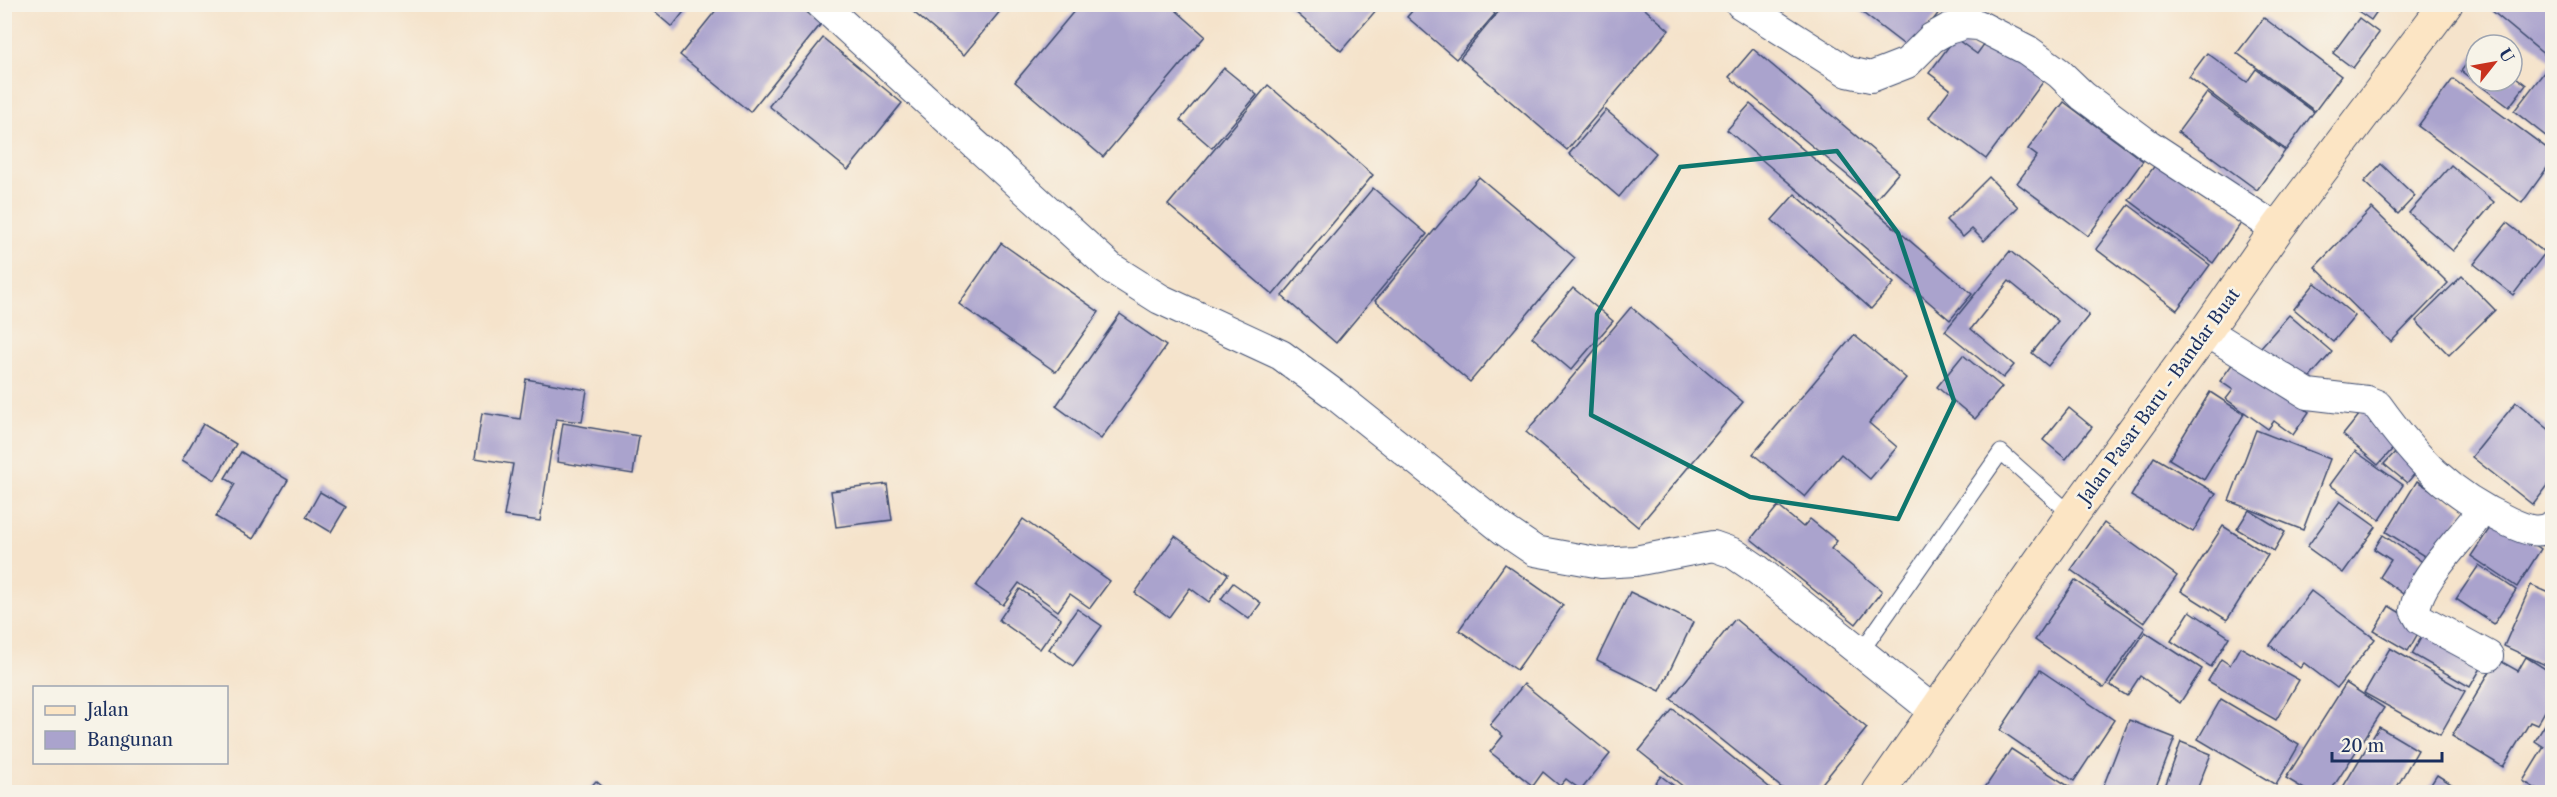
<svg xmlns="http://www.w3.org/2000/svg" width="2557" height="797" font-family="'Libre Caslon Text',serif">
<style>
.building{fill:#aaa3cd}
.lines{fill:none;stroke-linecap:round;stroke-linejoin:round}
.lane-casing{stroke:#3c4a6e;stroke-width:17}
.street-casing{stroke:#3c4a6e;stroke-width:32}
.secondary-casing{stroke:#3c4a6e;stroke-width:35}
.lane{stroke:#fff;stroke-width:15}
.street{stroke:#fff;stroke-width:30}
.secondary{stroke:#fce5c4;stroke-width:33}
.marked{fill:none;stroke:#0f766e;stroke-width:4.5;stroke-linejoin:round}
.labels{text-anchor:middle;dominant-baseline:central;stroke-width:5;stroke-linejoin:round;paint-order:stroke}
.street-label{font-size:18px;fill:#1b2f5e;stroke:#f7f3e8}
</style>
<rect width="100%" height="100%" fill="#f7f3e8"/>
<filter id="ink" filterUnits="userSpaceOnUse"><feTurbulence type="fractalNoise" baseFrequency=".0167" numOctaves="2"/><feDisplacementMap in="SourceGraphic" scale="12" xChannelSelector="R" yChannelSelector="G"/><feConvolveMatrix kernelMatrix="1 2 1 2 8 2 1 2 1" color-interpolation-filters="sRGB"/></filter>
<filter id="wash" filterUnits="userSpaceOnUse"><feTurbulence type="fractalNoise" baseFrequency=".008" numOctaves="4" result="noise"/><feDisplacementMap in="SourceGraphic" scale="24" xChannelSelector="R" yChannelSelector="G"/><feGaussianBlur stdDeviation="1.35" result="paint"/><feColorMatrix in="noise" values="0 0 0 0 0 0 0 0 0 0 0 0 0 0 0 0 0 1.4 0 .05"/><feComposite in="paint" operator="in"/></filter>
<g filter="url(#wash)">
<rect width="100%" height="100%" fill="#f5e3cb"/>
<g id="blocks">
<g class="building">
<path d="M645,4H690L672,27Z"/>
<path d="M721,4H797L821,24L750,112L680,55Z"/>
<path d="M904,4H1006L964,55Z"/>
<path d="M1080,4H1169L1205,36L1103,157L1015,82Z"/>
<path d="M1418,4H1484L1495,14L1456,59L1407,17Z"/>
<path d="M1505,4H1639L1669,30L1567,150L1460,58Z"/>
<path d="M1851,4H1945L1911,50Z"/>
<path d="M2348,4H2382L2371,20Z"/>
<path d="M2498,4H2552V61L2492,11Z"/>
<path d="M1287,5H1373L1378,8L1341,51Z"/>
<path d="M2264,18L2341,76L2315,111L2237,53Z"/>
<path d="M2359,18L2379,33L2353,68L2333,53Z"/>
<path d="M1990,36L2046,78L1986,159L1929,117L1950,89L1929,73L1955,38L1977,54Z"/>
<path d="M823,38L902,103L848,170L769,106Z"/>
<path d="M1753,49L1899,172L1876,199L1729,77Z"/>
<path d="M2476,52V81H2512V74L2526,85L2509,107L2461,71Z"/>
<path d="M2207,53L2247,82L2256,69L2314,112L2286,150L2189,77Z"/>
<path d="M2552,62V141L2514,111Z"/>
<path d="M1224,68L1257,95L1212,148L1180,120Z"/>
<path d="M2453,79L2552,152V161L2522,203L2418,126Z"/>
<path d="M1268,85L1373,175L1273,295L1168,205Z"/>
<path d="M2207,93L2285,151L2257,190L2178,132Z"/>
<path d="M2064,102L2143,161L2088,236L2017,183L2037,156L2028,149Z"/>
<path d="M1750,104L1972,294L1950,320L1727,130Z"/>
<path d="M1606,110L1656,153L1619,197L1569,154Z"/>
<path d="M2159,160L2242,222L2213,263L2129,200Z"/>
<path d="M2381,164L2415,196L2398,214L2364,182Z"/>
<path d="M2451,165L2494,202L2453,251L2409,213Z"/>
<path d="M1479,177L1575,258L1470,382L1375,301Z"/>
<path d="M1989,177L2018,207L1984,241L1972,229L1963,237L1946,220Z"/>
<path d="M1373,188L1427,234L1336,343L1282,296Z"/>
<path d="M1795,194L1894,283L1871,309L1772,220Z"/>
<path d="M2129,205L2210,265L2177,310L2096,249Z"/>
<path d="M2372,208L2448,283L2391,342L2315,267Z"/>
<path d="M2507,223L2545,253L2513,295L2474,264Z"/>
<path d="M1001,243L1099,312L1056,372L959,304Z"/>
<path d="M2010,251L2089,315L2048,366L2032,353L2058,321L2009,281L1971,329L2014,365L2003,378L1945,331Z"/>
<path d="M2462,276L2495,310L2449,355L2416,321Z"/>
<path d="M2315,283L2355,316L2333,342L2294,309Z"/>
<path d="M1573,288L1613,321L1571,370L1532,337Z"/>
<path d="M1631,307L1743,402L1638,527L1526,432Z"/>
<path d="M1120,314L1166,346L1101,439L1056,406Z"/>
<path d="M2289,315L2332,352L2304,384L2261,347Z"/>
<path d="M1854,335L1906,378L1869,423L1897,447L1870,479L1841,454L1805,497L1753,454Z"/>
<path d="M1963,355L2002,387L1975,419L1937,387Z"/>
<path d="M2236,359L2309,412L2293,435L2274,421L2268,429L2226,399L2233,390L2220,381Z"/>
<path d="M526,379L587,390L582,422L556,419L540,521L504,516L513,464L475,458L482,413L520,419Z"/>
<path d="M2210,392L2244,414L2204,480L2169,459Z"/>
<path d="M2516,402L2552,432V480L2533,505L2472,457Z"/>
<path d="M2069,408L2092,427L2066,459L2043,440Z"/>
<path d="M2364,409L2400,441L2378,465L2343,435Z"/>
<path d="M563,423L639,436L633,474L557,462Z"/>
<path d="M203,424L236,444L215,480L182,460Z"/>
<path d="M2256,430L2330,459L2303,530L2229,501Z"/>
<path d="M2399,448L2421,466L2407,483L2384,464Z"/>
<path d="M2355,451L2403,485L2380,520L2330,485Z"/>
<path d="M241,452L288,480L253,539L216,517L235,484L225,478Z"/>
<path d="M2154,457L2216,493L2193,532L2131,496Z"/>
<path d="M2417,481L2463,510L2432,561L2386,532Z"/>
<path d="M887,484L892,520L836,527L831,491Z"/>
<path d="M320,492L346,507L331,532L306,517Z"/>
<path d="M2340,501L2376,527L2343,573L2307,547Z"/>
<path d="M1778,506L1803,527L1810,519L1837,541L1831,549L1882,591L1856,624L1751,539Z"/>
<path d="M2249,510L2285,532L2274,551L2237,529Z"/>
<path d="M1023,519L1110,581L1090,608L1070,594L1058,611L1019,583L1003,605L976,586Z"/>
<path d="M2496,519L2541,549L2517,587L2471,556Z"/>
<path d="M2104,523L2177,576L2144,623L2071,570Z"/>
<path d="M2223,526L2268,555L2227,620L2181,591Z"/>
<path d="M2383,535L2424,563L2403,594L2380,577L2391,560L2374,549Z"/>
<path d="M1175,536L1228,574L1209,602L1190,588L1169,617L1135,593Z"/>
<path d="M1505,564L1563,605L1517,670L1459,630Z"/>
<path d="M2479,565L2516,590L2494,624L2456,599Z"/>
<path d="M2075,580L2145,628L2104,688L2035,640Z"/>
<path d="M1233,583L1261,603L1249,619L1221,599Z"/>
<path d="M2531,585L2552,594V668L2504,646Z"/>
<path d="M1020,589L1061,619L1040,649L999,620Z"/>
<path d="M2311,591L2375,639L2337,688L2304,663L2300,668L2270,645Z"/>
<path d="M1630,592L1693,622L1660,691L1597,660Z"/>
<path d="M2389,606L2422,626L2408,651L2374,631Z"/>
<path d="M1077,609L1102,626L1073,666L1049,649Z"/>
<path d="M2190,611L2229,637L2211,667L2171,641Z"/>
<path d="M1735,619L1867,728L1815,792H1787L1671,699Z"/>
<path d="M2426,629L2484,663L2470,687L2412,654Z"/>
<path d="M2145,632L2202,669L2180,703L2140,676L2127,696L2110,685Z"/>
<path d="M2240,647L2299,680L2276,720L2208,681L2221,659L2230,665Z"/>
<path d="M2390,648L2465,691L2440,735L2364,693Z"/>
<path d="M2526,657L2552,673V699L2537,725L2530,722L2503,767L2452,736L2497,659L2518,671Z"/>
<path d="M2040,670L2114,720L2074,781L2000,730Z"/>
<path d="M2346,683L2384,708L2330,792H2309L2286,778Z"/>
<path d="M1524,684L1610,754L1581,790L1566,779L1560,786L1543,772L1533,786L1490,752L1503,736L1490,725Z"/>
<path d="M2221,699L2299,745L2276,785L2198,739Z"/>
<path d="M1673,709L1775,792H1690L1639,751Z"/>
<path d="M2552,713V792H2541L2523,781L2544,747L2535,741Z"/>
<path d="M2129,720L2175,738L2154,792H2101Z"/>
<path d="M2379,727L2418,750L2394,792H2340Z"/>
<path d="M2181,742L2211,754L2196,792H2163Z"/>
<path d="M2011,749L2073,789L2071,792H1982Z"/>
<path d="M2437,775L2464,792H2426Z"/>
<path d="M1661,776L1682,792H1648Z"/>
<path d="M596,781L609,792H586Z"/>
</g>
</g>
</g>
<g filter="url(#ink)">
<use href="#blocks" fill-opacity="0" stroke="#3c4a6e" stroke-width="1.5"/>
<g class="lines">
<defs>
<path id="lane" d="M1860,653L2001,452L2072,515"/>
<g id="street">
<path d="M821,4L1111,268L1160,299L1281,355L1334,394L1504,530L1535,551L1601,563L1635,561L1713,546L1733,553L1758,570L1934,711"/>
<path d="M1741,4L1848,72L1871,77L1907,63L1932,38L1948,29L1965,24L1978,25L2027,50L2059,73L2083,96L2149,145L2277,229"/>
<path d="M2206,331L2308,394L2367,401L2377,405C2416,459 2448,494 2509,522C2524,529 2538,535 2552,526"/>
<path d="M2482,510C2462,539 2419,578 2415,610L2420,619L2488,656"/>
</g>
<path id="secondary" d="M1879,792L2072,515L2206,331L2277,229L2446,4"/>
</defs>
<use href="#lane" class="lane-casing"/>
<use href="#street" class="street-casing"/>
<use href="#secondary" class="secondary-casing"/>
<use href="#lane" class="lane"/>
<use href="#street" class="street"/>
<use href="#secondary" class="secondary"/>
</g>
</g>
<path class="marked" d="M1837,151L1898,233L1954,401L1898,519L1750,497L1591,415L1597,314L1680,167Z"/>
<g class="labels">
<g class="street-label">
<text transform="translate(2159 396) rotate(-54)">Jalan Pasar Baru - Bandar Buat</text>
</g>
</g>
<rect width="2557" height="797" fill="none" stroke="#f7f3e8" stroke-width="24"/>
<rect x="33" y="686" width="195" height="78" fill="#f7f3e8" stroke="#9fa5b1" stroke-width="1.5"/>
<rect x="45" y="706" width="30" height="9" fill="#fce5c4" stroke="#9fa5b1" stroke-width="1.5"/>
<text x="87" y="716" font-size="18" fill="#1b2f5e">Jalan</text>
<rect x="45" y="731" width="30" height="18" fill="#aaa3cd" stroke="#9fa5b1" stroke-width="1.5"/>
<text x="87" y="746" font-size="18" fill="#1b2f5e">Bangunan</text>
<g transform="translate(2494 63) rotate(59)"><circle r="28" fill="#f7f3e8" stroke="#9fa5b1" stroke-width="1.5"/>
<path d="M0-4.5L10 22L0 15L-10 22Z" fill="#c8321e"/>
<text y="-9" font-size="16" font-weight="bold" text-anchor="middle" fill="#1b2f5e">U</text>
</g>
<path d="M2332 752v9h110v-9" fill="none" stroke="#1b2f5e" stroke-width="3"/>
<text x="2341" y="752" font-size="18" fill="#1b2f5e" stroke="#f7f3e8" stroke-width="4.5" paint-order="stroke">20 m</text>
</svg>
